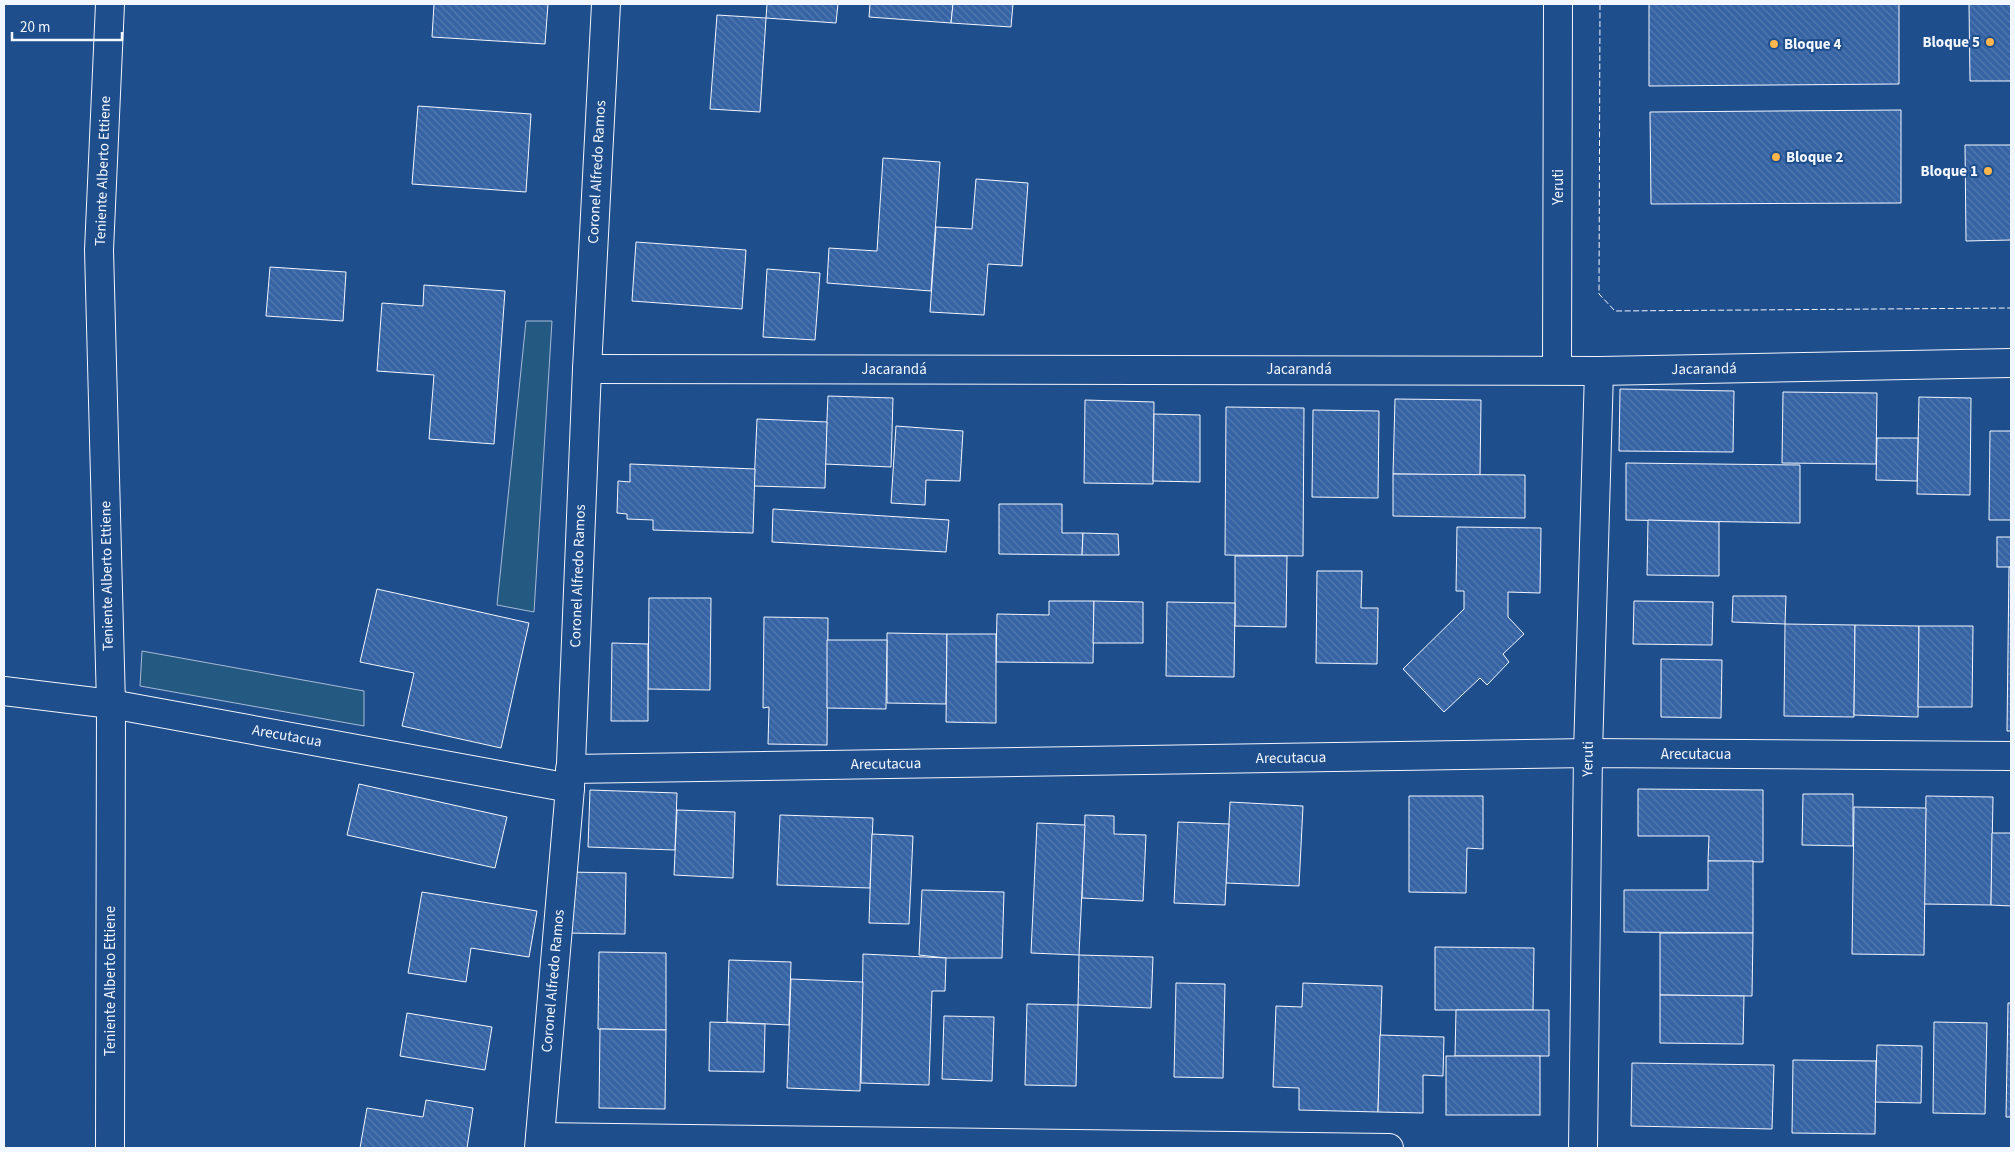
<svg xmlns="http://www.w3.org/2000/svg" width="2015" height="1152" font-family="'Source Sans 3',sans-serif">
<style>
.green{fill:#245a82;stroke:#a8bbd7}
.building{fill:url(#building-back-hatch);stroke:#f2f6ff}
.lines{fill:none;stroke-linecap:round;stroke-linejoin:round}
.minor-casing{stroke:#f2f6ff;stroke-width:30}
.tertiary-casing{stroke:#f2f6ff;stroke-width:30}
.secondary-casing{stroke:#f2f6ff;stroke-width:30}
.minor{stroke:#1f4e8c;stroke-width:28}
.tertiary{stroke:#1f4e8c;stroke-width:28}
.secondary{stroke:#1f4e8c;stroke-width:28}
.fence{stroke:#f2f6ff;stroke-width:1;stroke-dasharray:6 2.5;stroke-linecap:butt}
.poi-dot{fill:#ffb74d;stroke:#1f4e8c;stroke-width:2}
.labels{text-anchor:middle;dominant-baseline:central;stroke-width:4;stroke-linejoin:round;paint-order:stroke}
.poi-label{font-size:15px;font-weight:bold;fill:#f2f6ff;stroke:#1f4e8c;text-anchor:end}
.street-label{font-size:15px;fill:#f2f6ff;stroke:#1f4e8c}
</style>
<defs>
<pattern id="building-back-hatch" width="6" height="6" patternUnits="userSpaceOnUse" patternTransform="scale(1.25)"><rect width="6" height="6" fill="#3563a3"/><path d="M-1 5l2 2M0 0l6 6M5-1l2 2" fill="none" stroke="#537ab1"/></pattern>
</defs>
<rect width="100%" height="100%" fill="#1f4e8c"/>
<g class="green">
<path d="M526,321H552L534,612L497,605Z"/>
<path d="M142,651L364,691V726L140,686Z"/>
</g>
<g class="building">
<path d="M434,4H548L545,44L432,37Z"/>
<path d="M767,4H838L836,23L766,18Z"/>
<path d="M870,4H953L951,23L869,17Z"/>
<path d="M953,4H1013L1011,27L951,23Z"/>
<path d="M1649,4H1899V84L1649,86Z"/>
<path d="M1969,4H2011V81H1970Z"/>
<path d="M717,15L766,18L760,112L710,109Z"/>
<path d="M418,106L531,114L526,192L412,184Z"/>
<path d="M1901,110V203L1651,204L1650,112Z"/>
<path d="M1965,145H2011V240L1966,241Z"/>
<path d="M883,158L940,162L931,291L827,283L829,248L877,251Z"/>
<path d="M976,179L1028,183L1022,266L988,264L984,315L930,312L936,227L972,229Z"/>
<path d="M636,242L746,250L742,309L632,301Z"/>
<path d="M270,267L346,272L343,321L266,316Z"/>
<path d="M767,269L820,273L815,340L763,337Z"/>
<path d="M424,285L505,291L494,444L429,439L434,375L377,371L382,303L423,306Z"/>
<path d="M1620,389L1734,391L1733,452L1619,451Z"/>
<path d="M1783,392L1877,393L1876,464L1782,463Z"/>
<path d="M828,396L893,398L891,467L825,464Z"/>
<path d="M1919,397L1971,398L1970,495L1917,494Z"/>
<path d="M1395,399L1481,400L1480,475L1393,474Z"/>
<path d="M1085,400L1154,402L1153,484L1084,483Z"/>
<path d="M1226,407L1304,408L1303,556L1225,555Z"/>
<path d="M1313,410L1379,411L1378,498L1312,497Z"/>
<path d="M1154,414L1200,415V482L1153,481Z"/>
<path d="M757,419L827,422L825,488L754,486Z"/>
<path d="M896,426L963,431L960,481L926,480L925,505L891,503Z"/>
<path d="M1990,431H2011V520H1989Z"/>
<path d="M1877,438H1918L1917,481L1876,480Z"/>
<path d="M1626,463L1800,465V523L1626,520Z"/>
<path d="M630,464L755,469L753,533L653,530V520L627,519V514L617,513L618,481L630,482Z"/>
<path d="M1393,474L1525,475V518L1393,516Z"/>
<path d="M999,504H1062V533H1083L1082,555L999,554Z"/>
<path d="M773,509L949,520L946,552L772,542Z"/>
<path d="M1648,520L1719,522V576L1647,575Z"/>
<path d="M1457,527L1541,528L1540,593L1508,592V617L1524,634L1503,654L1509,662L1487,685L1480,678L1444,712L1403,669L1464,609V591H1456Z"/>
<path d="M1083,533L1118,534L1119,555H1082Z"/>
<rect x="1997" y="537" width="14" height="30"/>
<path d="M1235,556H1287L1286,627L1235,626Z"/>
<path d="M2009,567H2011V731H2007Z"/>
<path d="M1317,571H1362L1361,608H1378L1377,664L1316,663Z"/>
<path d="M377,589L529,623L501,748L402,726L414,673L360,662Z"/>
<path d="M1733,596H1786L1785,624L1732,622Z"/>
<path d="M649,598H711L710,690L648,689Z"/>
<path d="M1049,601H1094L1093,663L996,662L997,614L1049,615Z"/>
<path d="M1094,601L1143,602V643H1093Z"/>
<path d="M1634,601L1713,602L1712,645L1633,644Z"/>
<path d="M1167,602L1235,603L1234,677L1166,676Z"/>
<path d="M764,617L828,618L827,745L768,744L769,707L763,708Z"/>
<path d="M1785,624L1855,625L1854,717L1784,716Z"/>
<path d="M1855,625L1919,626L1918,717L1854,715Z"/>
<path d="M1919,626H1973L1972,707H1918Z"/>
<path d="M887,633L947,634L946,704L887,703Z"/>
<path d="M947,634H996V723L946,722Z"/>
<path d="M827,640H887L886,709L827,708Z"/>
<path d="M612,643L648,644V721H611Z"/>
<path d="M1661,659L1722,660L1721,718L1661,717Z"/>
<path d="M359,784L507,817L495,868L347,835Z"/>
<path d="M1638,789L1763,790V862L1708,861L1709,836H1638Z"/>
<path d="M590,790L677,793L675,850L588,847Z"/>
<path d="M1803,794H1853V846L1802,845Z"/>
<path d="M1409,796H1483V849L1467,848L1466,893L1409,892Z"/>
<path d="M1926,796L1993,797L1991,905L1924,904Z"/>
<path d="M1230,802L1303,806L1299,886L1226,883Z"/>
<path d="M1854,807L1926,808L1924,955L1852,954Z"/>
<path d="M677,810L735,812L733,878L674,875Z"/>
<path d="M780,815L873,818L870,888L777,885Z"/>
<path d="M1085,815L1114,816V834L1146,835L1143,901L1082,898Z"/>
<path d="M1178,822L1229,824L1225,905L1174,903Z"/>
<path d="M1037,823L1085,825L1079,955L1031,953Z"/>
<path d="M1992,833H2011V906L1991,905Z"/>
<path d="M872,834L913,836L909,924L869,923Z"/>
<path d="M1708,861H1753V933L1624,932V890H1708Z"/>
<path d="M566,872L626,873L625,934L566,933Z"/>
<path d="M922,890L1004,892L1002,958H946L919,955Z"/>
<path d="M422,892L537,911L529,957L471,948L466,982L408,973Z"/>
<path d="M1660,933H1753L1752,996L1660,995Z"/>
<path d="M1435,947L1534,948L1533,1010H1435Z"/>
<path d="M599,952L666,953V1030L598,1029Z"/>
<path d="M863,954L946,958L945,991H932L929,1085L861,1083Z"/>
<path d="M1079,955L1153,957L1151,1008L1078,1005Z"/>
<path d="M729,960L791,962L789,1025L727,1022Z"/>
<path d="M791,979L863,982L860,1091L787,1088Z"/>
<path d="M1176,983L1225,984L1223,1078L1174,1077Z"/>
<path d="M1303,983L1382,986L1378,1112L1299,1110V1088L1273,1087L1276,1006L1302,1007Z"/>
<path d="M1660,995L1744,996L1743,1044L1660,1043Z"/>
<path d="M2008,1003H2011V1117H2006Z"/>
<path d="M1027,1004L1078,1005L1076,1086L1025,1085Z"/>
<path d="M1456,1010H1549V1056H1455Z"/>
<path d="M407,1013L492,1027L485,1070L400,1056Z"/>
<path d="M944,1016L994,1017L992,1081L942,1079Z"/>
<path d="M710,1022L765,1024L764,1072L709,1071Z"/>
<path d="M1934,1022L1987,1023L1985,1114L1933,1113Z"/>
<path d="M600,1029L666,1030L665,1109L599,1108Z"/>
<path d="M1380,1035L1444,1037L1443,1076L1423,1075V1113L1378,1112Z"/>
<path d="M1877,1045L1922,1046L1921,1103L1875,1102Z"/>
<rect x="1446" y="1056" width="94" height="59"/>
<path d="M1793,1060L1876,1061L1875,1134L1792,1133Z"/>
<path d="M1632,1063L1774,1065L1772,1129L1631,1126Z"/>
<path d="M426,1100L473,1108L467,1148H360L367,1108L423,1117Z"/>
</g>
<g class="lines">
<defs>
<g id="minor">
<path d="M110,4L99,250L111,704L110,1148"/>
<path d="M1557,370L1558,4"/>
<path d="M4,691L111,704L570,788"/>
<path d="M570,769L1588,753L2011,756"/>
</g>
<g id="tertiary">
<path d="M587,369L1599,371L2011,363"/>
<path d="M540,1137L1389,1148"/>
<path d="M1583,1148L1588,753L1599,371"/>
</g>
<path id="secondary" d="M539,1148L570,788L587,369L606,4"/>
</defs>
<use href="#minor" class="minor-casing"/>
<use href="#tertiary" class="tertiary-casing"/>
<use href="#secondary" class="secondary-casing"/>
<use href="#minor" class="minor"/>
<use href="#tertiary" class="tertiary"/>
<use href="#secondary" class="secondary"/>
<path class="fence" d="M1600,4L1599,294L1615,311L2011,308"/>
</g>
<g class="poi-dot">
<circle cx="1990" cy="42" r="5"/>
<circle cx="1774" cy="44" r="5"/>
<circle cx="1776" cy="157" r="5"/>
<circle cx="1988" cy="171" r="5"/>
</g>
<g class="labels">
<g class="poi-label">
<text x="1980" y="42">Bloque 5</text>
<text x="1784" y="44" text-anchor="start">Bloque 4</text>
<text x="1786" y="157" text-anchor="start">Bloque 2</text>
<text x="1978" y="171">Bloque 1</text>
</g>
<g class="street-label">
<text transform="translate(103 171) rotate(-88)">Teniente Alberto Ettiene</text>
<text transform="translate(597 172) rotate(-87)">Coronel Alfredo Ramos</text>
<text transform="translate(1558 187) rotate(-90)">Yeruti</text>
<text x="894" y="369">Jacarandá</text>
<text x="1299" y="369">Jacarandá</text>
<text transform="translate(1704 369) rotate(-1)">Jacarandá</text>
<text transform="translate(107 576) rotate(-91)">Teniente Alberto Ettiene</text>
<text transform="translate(578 576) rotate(-88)">Coronel Alfredo Ramos</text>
<text transform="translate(287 736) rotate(10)">Arecutacua</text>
<text x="1696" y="754">Arecutacua</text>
<text transform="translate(1291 758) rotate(-1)">Arecutacua</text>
<text transform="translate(1588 759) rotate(-89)">Yeruti</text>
<text transform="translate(886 764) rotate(-1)">Arecutacua</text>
<text transform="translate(110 981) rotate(-90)">Teniente Alberto Ettiene</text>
<text transform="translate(553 981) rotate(-85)">Coronel Alfredo Ramos</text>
</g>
</g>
<rect width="2015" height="1152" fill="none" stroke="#f2f6ff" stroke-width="10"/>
<path d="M12 32v8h110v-8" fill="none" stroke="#f2f6ff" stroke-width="2.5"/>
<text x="20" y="32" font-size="15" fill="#f2f6ff" stroke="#1f4e8c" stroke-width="4" paint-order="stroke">20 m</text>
</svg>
